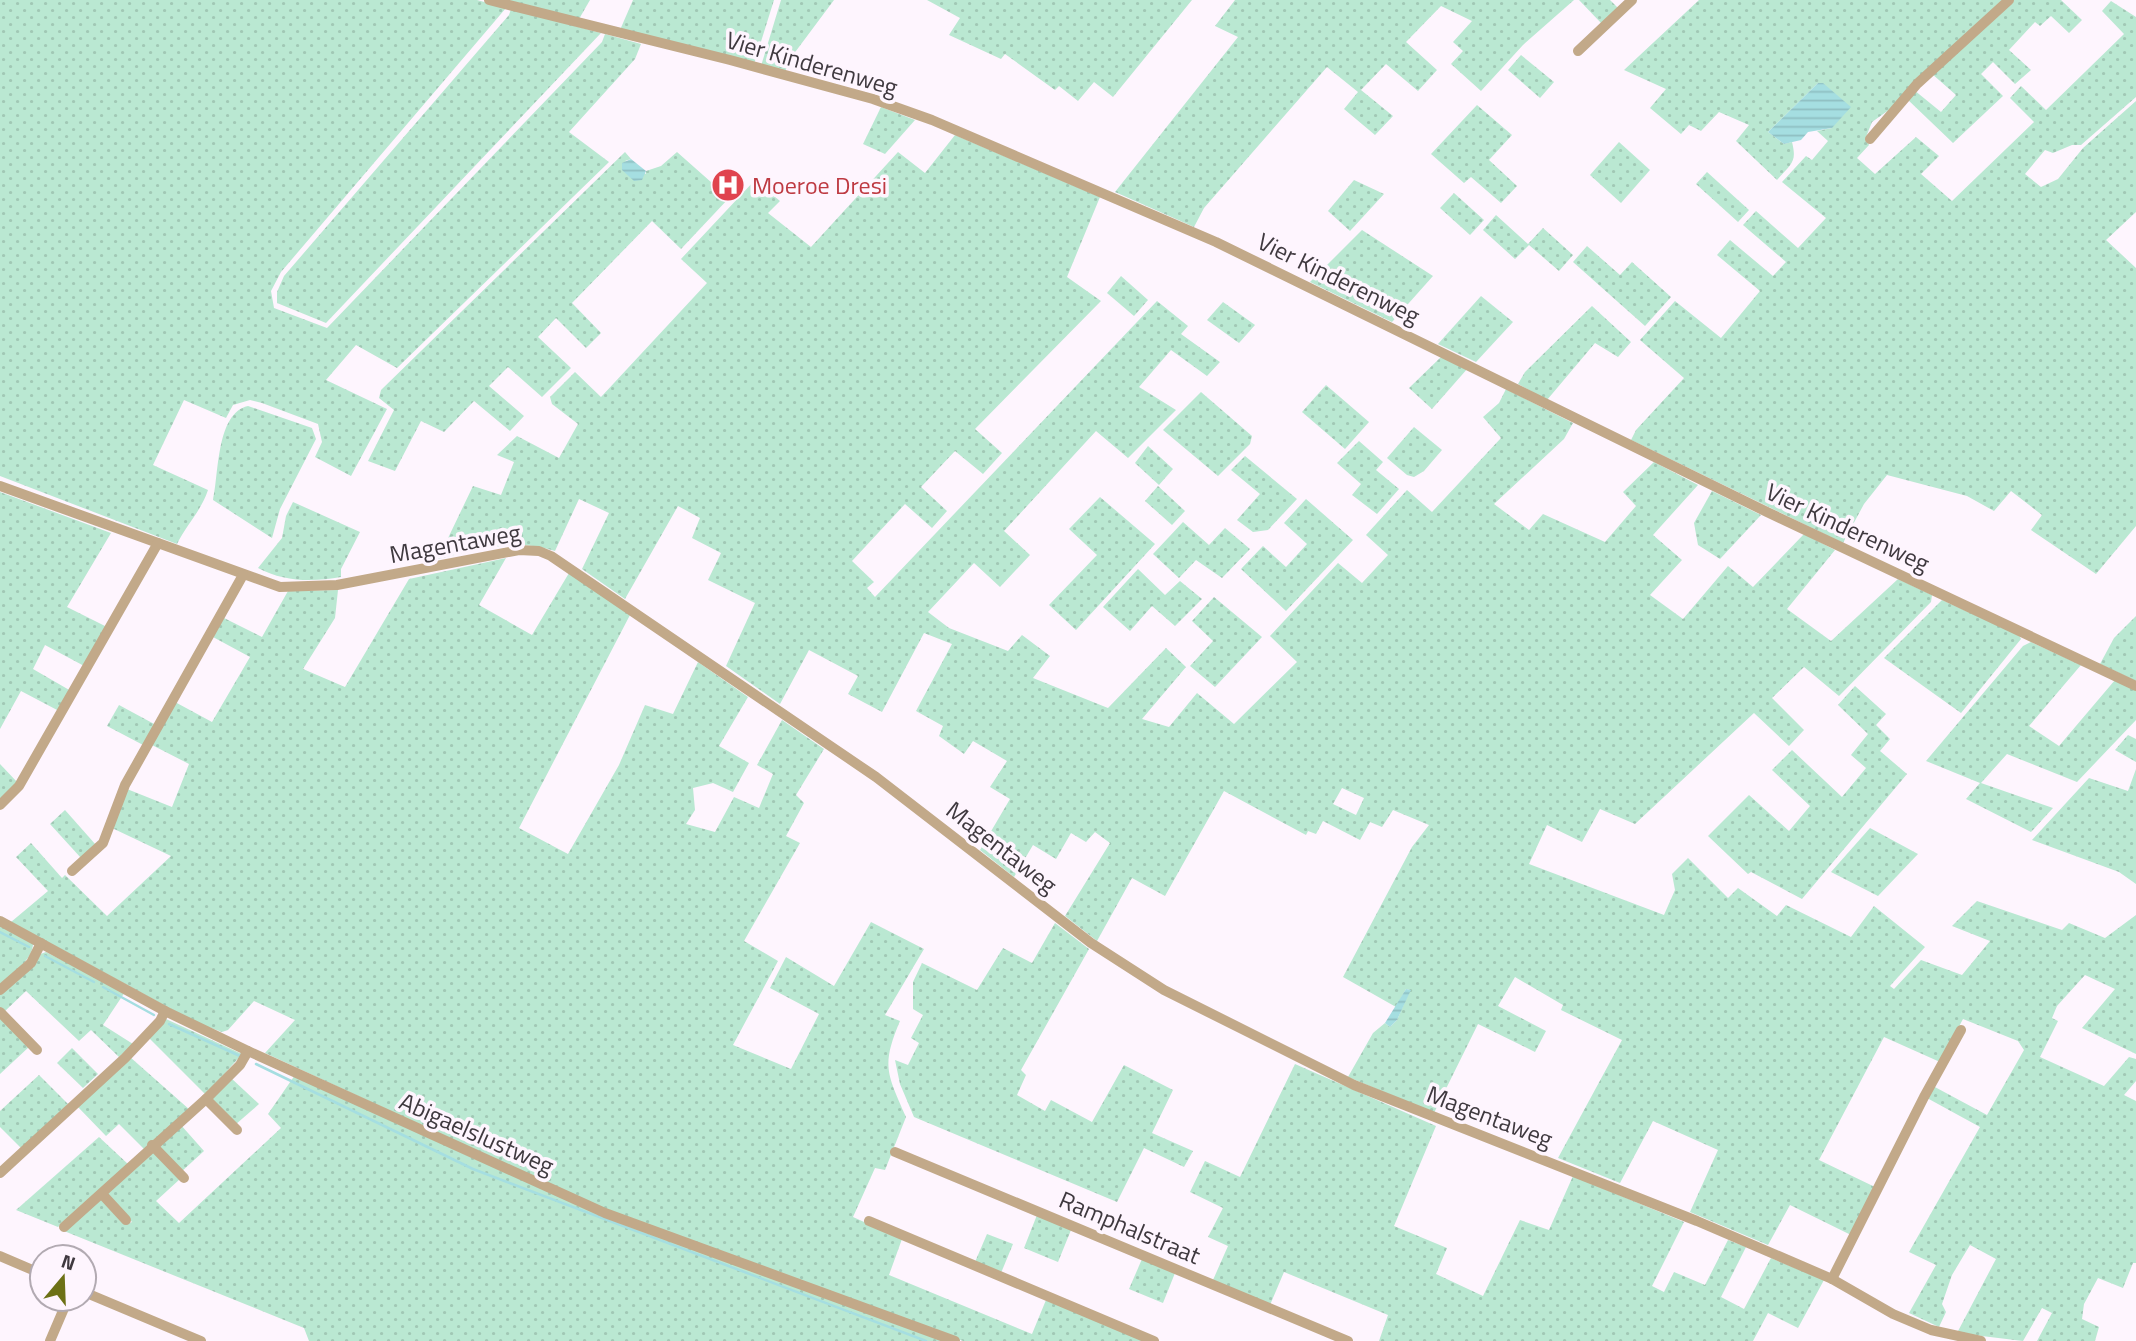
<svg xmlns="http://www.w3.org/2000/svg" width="2136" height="1341" font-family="'Titillium Web',sans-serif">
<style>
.grass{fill:url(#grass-dots);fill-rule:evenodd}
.water{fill:url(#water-rules)}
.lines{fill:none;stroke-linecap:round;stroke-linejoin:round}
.stream{stroke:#a5dee1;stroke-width:2.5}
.street{stroke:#c2a989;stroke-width:10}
.labels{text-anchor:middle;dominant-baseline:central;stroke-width:7;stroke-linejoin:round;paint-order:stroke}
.street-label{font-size:24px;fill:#3f393f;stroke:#fef5fe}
.health-label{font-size:24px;fill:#be3a42;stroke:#fef5fe;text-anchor:start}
</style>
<defs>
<pattern id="grass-dots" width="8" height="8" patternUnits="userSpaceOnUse" patternTransform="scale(1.75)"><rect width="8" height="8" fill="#bae8d2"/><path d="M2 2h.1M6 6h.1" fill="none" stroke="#a1c8b5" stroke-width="1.8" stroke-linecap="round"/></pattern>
<pattern id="water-rules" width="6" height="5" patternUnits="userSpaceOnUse" patternTransform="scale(1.75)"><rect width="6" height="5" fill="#a5dee1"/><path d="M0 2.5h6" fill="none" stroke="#8fbfc2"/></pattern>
</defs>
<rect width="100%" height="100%" fill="#fef5fe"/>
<g class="grass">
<path d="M0,0H477L506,8L281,272L271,291L274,308L327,328L602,42L605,34L641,44L635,59L569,132L609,162L397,368L356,345L326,380L387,409L351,476L315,457L322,442L318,424L262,403L250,400L233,405L226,418L184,400L153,465L208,490C201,511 187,524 177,544L0,476Z"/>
<path d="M507,0H590L579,19Z"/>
<path d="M633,0H774L754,64L620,30Z"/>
<path d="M781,0H834L790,59L785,72L761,66Z"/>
<path d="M927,0H1192L1113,97L1094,82L1078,101L1059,86L1055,90L1005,54L1001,59L949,35L960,18Z"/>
<path d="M1235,0H1574L1523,45L1481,91L1451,64L1463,51L1453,42L1472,21L1441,6L1406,42L1437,70L1418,91L1386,64L1361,90L1393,116L1375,135L1344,109L1358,92L1327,67L1204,208L1194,227L1115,192L1238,37L1215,26Z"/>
<path d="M1579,0H1610L1618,8L1602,24Z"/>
<path d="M1699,0H2006L1893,107L1872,122L1866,137L1869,145L1857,158L1875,174L1916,137L1939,156L1921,174L1952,201L2034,122L2010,98L2021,86L2046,110L2124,34L2102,11L2111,1L2136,17V97L2081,145H2072L2053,153L2045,150L2025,174L2041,187L2058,179L2083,148L2136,101V212L2106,240L2136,268V526L2096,574L2031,530L2042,515L2011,491L1994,511L1967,496L1887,475L1864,504L1843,543L1631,440L1636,430L1684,378L1640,340L1675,301L1721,338L1760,291L1717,255L1730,240L1773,276L1786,262L1743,225L1756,211L1798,248L1826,218L1782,182L1806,156L1812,160L1828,141L1817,131L1832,128L1818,83L1768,132L1784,144L1792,142C1797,162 1792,163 1777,180L1736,141L1749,125L1719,112L1701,131L1689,125L1681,134L1650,108L1666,89L1624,70Z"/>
<path d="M2011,0H2061L2082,20L2069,33L2051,16L2040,26L2035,22L2009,50L2031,70L2015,84L1993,62L1981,74L2003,96L1953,143L1906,98L1914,90L1941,112L1956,95L1931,73Z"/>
<path d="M511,9L601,33L326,323L277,303V292L284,276L509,15Z"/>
<path d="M1521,55L1554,82L1540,98L1508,70Z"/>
<path d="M1477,105L1512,135L1489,160L1517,186L1501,203L1471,177L1464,183L1431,154Z"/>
<path d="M881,107L915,120L885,154L863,144Z"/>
<path d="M955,135L1100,197L1067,277L1101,301L975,429L1002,453L983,474L955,451L921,487L947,511L932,528L905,504L852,561L874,582L867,588L875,597L1157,301L1188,326L1181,334L1220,362L1207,376L1171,350L1139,387L1176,410L1128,458L1096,431L1004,531L1030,555L1000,587L974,563L928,612L949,628L1008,651L1022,635L1050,656L1033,678L1108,708L1166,648L1186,667L1142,719L1169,727L1197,693L1234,724L1297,662L1270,636L1338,563L1362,583L1388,555L1366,535L1407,490L1432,512L1501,438L1483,417L1499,403L1506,389L1573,423L1564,439L1494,504L1529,530L1543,514L1605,542L1636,506L1623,492L1654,462L1698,485L1653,535L1682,560L1650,595L1683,619L1728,566L1753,587L1804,534L1835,550L1787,609L1831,641L1898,579L1932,595L1931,602L1839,696L1804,667L1772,698L1804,730L1789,746L1754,713L1635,824L1600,809L1582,842L1547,825L1529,864L1664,915L1675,890L1672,874L1688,858L1728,898L1738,888L1777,916L1786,905L1851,937L1874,906L1925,947L1890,986L1894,989L1921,960L1962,975L1990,941L1952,926L1977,901L2062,930L2069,923L2105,938L2136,915V1054L2082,1028L2115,989L2085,975L2057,1006L2052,1018L2058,1021L2040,1057L2104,1086L2129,1057L2136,1059V1081L2124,1095L2136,1101V1263H2133L2123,1288L2098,1278L2084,1304L2082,1319L2099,1327L2095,1341H2037L2052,1313L2042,1308L2023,1341L1957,1333L1996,1259L1970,1245L1952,1275L1942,1304L1946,1312L1939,1327L1909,1313L1936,1265L1909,1252L1980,1127L1927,1098L1933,1086L1987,1115L2024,1050L2018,1041L1963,1019L1940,1062L1884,1037L1819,1160L1875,1187L1851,1235L1790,1205L1768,1245L1690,1212L1718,1150L1653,1121L1620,1183L1558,1158L1622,1040L1561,1010L1563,1005L1515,977L1498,1006L1546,1031L1535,1052L1478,1024L1434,1113L1348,1077L1373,1033L1385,1023L1390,1027L1397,1020L1410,990L1406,989L1396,1007L1343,977L1412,847L1429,825L1393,810L1382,827L1370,822L1360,840L1323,821L1316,834L1308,831L1306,835L1224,791L1165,896L1132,878L1097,941L1065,916L1110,843L1095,832L1086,842L1071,833L1056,859L1033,845L1014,877L980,850L1010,799L990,787L1007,761L973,741L964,754L939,736L943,726L916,711L952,644L924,633L882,712L848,694L858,676L809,650L780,704L726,666L755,603L708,580L721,553L692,538L700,518L678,506L625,599L582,569L609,513L579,499L555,551C515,538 478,549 438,559L473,486L501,495L514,462L497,455L517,436L559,458L578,424L552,404L550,397L575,372L601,397L707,283L681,259L755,180L780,201L768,213L811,247L898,152L925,173ZM1342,788L1364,798L1356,815L1333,804Z"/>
<path d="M1619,142L1650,170L1621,203L1590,175Z"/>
<path d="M625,152L631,159L625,161L646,174V171L661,166L677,152L729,198L681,249L652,221L572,303L601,333L586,348L556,318L538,337L571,368L542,397L508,367L489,386L524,416L510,431L474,401L444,432L421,421L395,471L368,461L394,410L379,398L381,390Z"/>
<path d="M1707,172L1749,210L1738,222L1696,184Z"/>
<path d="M1354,180L1384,194L1350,231L1328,211Z"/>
<path d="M1454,193L1484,220L1470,235L1440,208Z"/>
<path d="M1496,215L1528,244L1543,228L1573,255L1559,271L1529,245L1515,259L1483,230Z"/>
<path d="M1362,230L1433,276L1392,322L1310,282Z"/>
<path d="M1587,246L1620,275L1632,262L1671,297L1645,326L1573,262Z"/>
<path d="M1121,276L1148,300L1134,316L1107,293Z"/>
<path d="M1481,296L1513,322L1476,362L1438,344Z"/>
<path d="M1223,302L1255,325L1239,343L1207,320Z"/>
<path d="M1592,306L1631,342L1618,357L1595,343L1547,400L1518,384L1525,372Z"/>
<path d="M1442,356L1468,368L1432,409L1409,388Z"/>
<path d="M1326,385L1369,422L1345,449L1302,412Z"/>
<path d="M1201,392L1252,436L1250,444L1218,476L1163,430Z"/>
<path d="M248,406L312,428L316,439L280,509L272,538L213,500C219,475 216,413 248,406Z"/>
<path d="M1414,427L1442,450L1424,471L1414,477L1407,475L1387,458Z"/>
<path d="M1359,441L1383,462L1376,470L1399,489L1377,514L1352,495L1361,484L1337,463Z"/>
<path d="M1148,446L1173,469L1159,485L1135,463Z"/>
<path d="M1245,456L1297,499L1268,530L1253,532L1237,520L1260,494L1231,470Z"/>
<path d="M1158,486L1185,511L1172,525L1145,501Z"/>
<path d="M1712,491L1761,515L1720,559L1698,545L1694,523Z"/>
<path d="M0,492L111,533L67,607L107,627L86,667L45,645L33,669L71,691L59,711L21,691L0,729Z"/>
<path d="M1100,497L1155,544L1076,630L1049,605L1097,555L1069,529Z"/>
<path d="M1306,499L1353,540L1286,611L1241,569L1263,546L1286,567L1307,544L1284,523Z"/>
<path d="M293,502L360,532L341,569V577C313,582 284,582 258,568L282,538L286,516Z"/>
<path d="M1183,522L1209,545L1225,528L1250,549L1222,578L1196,560L1179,578L1153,554Z"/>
<path d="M506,558L479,605L532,635L569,573L630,615L519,828L568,854L619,765L645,705L673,714L698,662L748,697L719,746L749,763L733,792L713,783L693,788L695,810L686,824L715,832L734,797L759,808L773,774L757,765L782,720L824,749L796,795L804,803L786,836L800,843L744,941L778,961L733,1045L791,1069L819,1014L770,988L786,957L834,986L871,922L924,949L885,1015L900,1021C881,1066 887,1073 906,1117L885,1170L875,1168L853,1217L902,1239L889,1275L1032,1334L1046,1300L1146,1341H963L605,1210L265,1053L295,1020L254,1001L228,1030L222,1032L197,1023L11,922L48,891L16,857L31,843L62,878L65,875L107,916L171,856L112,828L127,789L172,807L189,764L152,745L175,702L212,722L250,657L213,637L224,618L262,637L288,591L338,590L335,618L303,669L345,687L409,579Z"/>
<path d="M1138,569L1165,595L1180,581L1202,599L1175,626L1152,606L1130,631L1103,607Z"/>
<path d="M1214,597L1262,637L1215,687L1190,666L1213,641L1192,621Z"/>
<path d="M1942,600L2019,635L2021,639L1961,713L1884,658Z"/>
<path d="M2136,616V681L2100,664L2114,638Z"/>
<path d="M2031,642L2081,665L2029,726L2059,746L2115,680L2136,690V720L2077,782L2007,754L1981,783L2053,808L2031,832L1966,799L1980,783L1926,761L2023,646Z"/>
<path d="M1855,686L1886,714L1876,725L1890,739L1880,751L1907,774L1802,899L1751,872L1748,874L1708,836L1749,795L1789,831L1810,806L1772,770L1792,750L1842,797L1866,768L1851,755L1868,734L1838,705Z"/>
<path d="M119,705L156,725L145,746L107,726Z"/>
<path d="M2128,735L2136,739V762L2115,750Z"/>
<path d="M0,764L18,783L0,799Z"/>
<path d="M2136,769V884L2119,872L2032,840L2089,778L2128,791Z"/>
<path d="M65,810L96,845L81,858L50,824Z"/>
<path d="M1870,828L1918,854L1878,896L1831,872Z"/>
<path d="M1055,923L1089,949L1021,1070L1026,1075L1017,1095L1045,1111L1051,1100L1092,1122L1124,1065L1173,1090L1152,1133L1193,1151L1184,1167L1144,1148L1117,1202L914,1117L900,1084L895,1060L908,1065L919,1043L911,1038L923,1015L913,1009V982L922,963L977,990L1003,948L1032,963Z"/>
<path d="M0,924L33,942C34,960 12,973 0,984Z"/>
<path d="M46,952L125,992L103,1025L133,1044L119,1057L91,1030L79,1041L26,991L4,1012L0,1009V994L38,955Z"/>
<path d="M0,1016L30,1046L0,1074Z"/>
<path d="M166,1019L242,1054L206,1095L149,1038Z"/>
<path d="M72,1048L98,1074L83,1088L57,1063Z"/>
<path d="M130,1057L190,1110L144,1149L119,1124L106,1136L77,1106Z"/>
<path d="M1295,1064L1436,1126L1394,1226L1447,1248L1436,1274L1483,1296L1520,1220L1549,1230L1573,1176L1684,1222L1652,1286L1664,1292L1674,1272L1705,1285L1728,1240L1746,1247L1721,1297L1744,1309L1771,1258L1824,1280L1798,1328L1768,1313L1753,1341H1379L1388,1315L1284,1272L1270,1305L1213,1280L1228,1246L1208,1237L1223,1208L1190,1192L1205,1161L1240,1177Z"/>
<path d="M39,1075L68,1104L21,1148L0,1127V1111Z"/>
<path d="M295,1075L475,1159L947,1341H309L304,1328L64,1231L102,1198L128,1224L132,1222L106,1194L152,1149L180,1179L156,1201L179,1223L281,1128L268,1114Z"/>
<path d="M231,1078L259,1104L235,1125L211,1098Z"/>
<path d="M180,1124L204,1151L181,1172L155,1145Z"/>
<path d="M99,1137L129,1165L58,1227L16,1210Z"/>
<path d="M1037,1215L1071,1230L1058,1262L1024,1248Z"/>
<path d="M987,1234L1013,1244L1001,1273L975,1262Z"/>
<path d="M1142,1259L1175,1273L1163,1303L1129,1289Z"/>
</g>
<g class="water">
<path d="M1818,83H1823L1851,107L1832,128L1808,132L1801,140L1784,144L1768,132Z"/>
<path d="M631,159L646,171L642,180L634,181L622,170V163Z"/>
<path d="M1406,989L1411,990L1409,994L1397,1020L1390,1027L1385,1023Z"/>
</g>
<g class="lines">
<g class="stream">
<path d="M0,932L29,947"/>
<path d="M45,956L94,982"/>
<path d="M103,987L154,1015"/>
<path d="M169,1024L240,1056"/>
<path d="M256,1064L473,1169L926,1341"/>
</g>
<g class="street">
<path d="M489,0L730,60L873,99L932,120L1216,242L1767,512L2136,686"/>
<path d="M1578,51L1632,0"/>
<path d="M1870,139L1917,84L2009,0"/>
<path d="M0,486L280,587L337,585L519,550L539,551L551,556L876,777L1091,943L1164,990L1354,1085L1697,1221L1832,1279L1893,1314L1931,1330L1981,1341"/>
<path d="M0,805L19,786L158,543"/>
<path d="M72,871L103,843L125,785L243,575"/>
<path d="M0,921L165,1011L248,1051L605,1213L955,1341"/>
<path d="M0,990L31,963L41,943"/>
<path d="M0,1012L37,1050"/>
<path d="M206,1099L237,1130"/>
<path d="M152,1145L184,1178"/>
<path d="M895,1152L1348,1341"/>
<path d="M0,1173L125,1058L160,1021L165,1011"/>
<path d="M102,1194L126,1220"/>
<path d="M869,1221L1154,1341"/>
<path d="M64,1227L206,1099L240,1065L248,1051"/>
<path d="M0,1256L42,1274"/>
<path d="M1832,1279L1924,1097L1961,1030"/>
<path d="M84,1292L201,1341"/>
<path d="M50,1341L68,1299"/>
</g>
</g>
<defs>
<symbol id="hospital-disc" viewBox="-11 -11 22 22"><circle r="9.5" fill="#e0444e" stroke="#fef5fe"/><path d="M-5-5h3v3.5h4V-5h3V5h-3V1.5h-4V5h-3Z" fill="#fff"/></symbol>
</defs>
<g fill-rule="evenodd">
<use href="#hospital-disc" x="709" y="166" width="38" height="38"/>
</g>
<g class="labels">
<g class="street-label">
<text transform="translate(812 63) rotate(16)">Vier Kinderenweg</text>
<text transform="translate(1339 278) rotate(26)">Vier Kinderenweg</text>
<text transform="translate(1848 527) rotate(25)">Vier Kinderenweg</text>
<text transform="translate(455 543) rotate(-10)">Magentaweg</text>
<text transform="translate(1002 847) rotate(38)">Magentaweg</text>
<text transform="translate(1490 1116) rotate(21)">Magentaweg</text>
<text transform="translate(477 1133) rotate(24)">Abigaelslustweg</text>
<text transform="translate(1130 1227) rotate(23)">Ramphalstraat</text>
</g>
<g class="health-label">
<text x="752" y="185">Moeroe Dresi</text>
</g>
</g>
<g transform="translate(63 1278) rotate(19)"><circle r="33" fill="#fef5fe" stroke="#b2aab2" stroke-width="2"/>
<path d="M0-5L12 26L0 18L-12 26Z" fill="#6d7116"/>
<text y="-10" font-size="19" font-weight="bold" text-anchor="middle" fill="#3f393f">N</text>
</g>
</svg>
